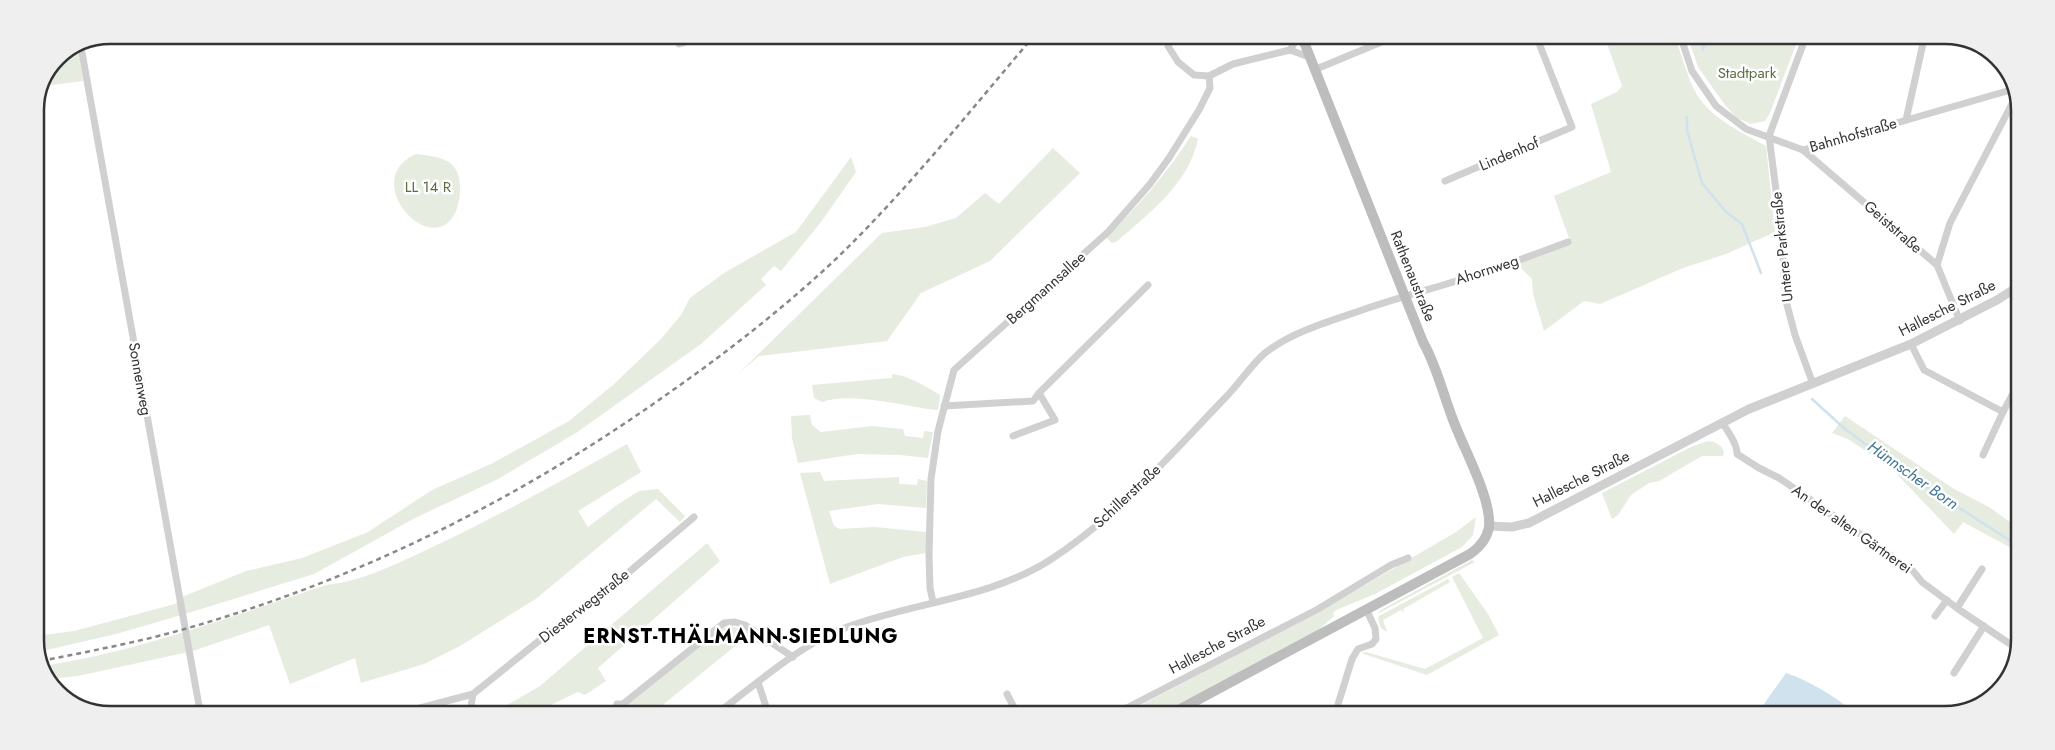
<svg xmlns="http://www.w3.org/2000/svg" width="2055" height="750" font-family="Jost,sans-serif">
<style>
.green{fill:#e6ecdf}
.water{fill:#cfe2ee}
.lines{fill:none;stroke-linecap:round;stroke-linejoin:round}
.stream{stroke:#cfe2ee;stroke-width:2.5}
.minor{stroke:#d0d0d0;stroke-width:7}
.tertiary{stroke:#d0d0d0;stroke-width:9}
.secondary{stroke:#bdbdbd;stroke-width:10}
.rail{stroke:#888;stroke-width:2.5;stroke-dasharray:5 4;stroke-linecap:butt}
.labels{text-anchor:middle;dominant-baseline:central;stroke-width:5;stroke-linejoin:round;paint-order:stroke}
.park-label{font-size:15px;fill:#56703f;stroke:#fff}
.street-label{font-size:15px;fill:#333;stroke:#fff}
.water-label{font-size:16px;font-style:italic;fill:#3f7597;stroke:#fff}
.district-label{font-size:20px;font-weight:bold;letter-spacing:1px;fill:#000;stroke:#fff}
.rim{fill:none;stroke:#333;stroke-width:2.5}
</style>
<rect width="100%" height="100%" fill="#fff"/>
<g class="green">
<path d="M1605,38H1675C1682,55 1686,73 1694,89C1706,116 1741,132 1766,146L1775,232L1726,254L1683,268L1600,304L1584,301L1544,331L1533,294L1532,279L1520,267V262L1571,244L1554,196L1611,172L1591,104L1617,92L1622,86Z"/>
<path d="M1688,38L1798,39L1770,113L1765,121L1751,124L1737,118L1725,105L1698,67Z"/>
<path d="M78,48L83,81L44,86L57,57Z"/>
<path d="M1191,136L1198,139C1189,184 1148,214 1116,242L1112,243L1106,237C1138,207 1167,173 1191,136Z"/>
<path d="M1053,148L1080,173L990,261L921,293L887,341L759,356L738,374L882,233L925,227L956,218L985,193L999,204Z"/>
<path d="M416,154C440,157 461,159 460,189C460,197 459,203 456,211C433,263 357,180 416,154Z"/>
<path d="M851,157L856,172L821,222L781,271L774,266L761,279L766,285L701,344L576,433L496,480L415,518L314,574L185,614L116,634L38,652L35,645V636L74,631L175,604L182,597L246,571L302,558L368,532L432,490L491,464L569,421L613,385L661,339L681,315L690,298L724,273L796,232Z"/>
<path d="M892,374C910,376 925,386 940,395L938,410C907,407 850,391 822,402L814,398L812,385L892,378Z"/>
<path d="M810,415L812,425L821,432L872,426L903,429L905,436L923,438L924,431L933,432L928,458L900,455L857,454L798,463L792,438L791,416Z"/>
<path d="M1845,416L1954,489L1989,507L2017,527V551L1963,522L1954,534L1892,469L1848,439L1832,433Z"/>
<path d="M1708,441C1716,442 1721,444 1724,452L1723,456H1702L1659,481L1649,483L1631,495L1618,515L1612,519L1602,493L1691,447Z"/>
<path d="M627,444L641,472L578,511L588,527L617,505L639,491L658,489L685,516L680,522L656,499L537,598L460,646L424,664L361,683L355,658L290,684L269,625L193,651L78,676L48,679L43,666C140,651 233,616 326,585C359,582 392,566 422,552C492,520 559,482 627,444Z"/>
<path d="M820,472L824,481L899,477V484L917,485L918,479L927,481L926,508L878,504L829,511L834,526L840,529L875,527L926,532V553L903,557L830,584L800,473Z"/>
<path d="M1476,517L1473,535L1462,547L1375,594L1336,610L1333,613L1334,616L1316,632L1164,713H1126L1324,609L1456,532Z"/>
<path d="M707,543L720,561L598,668L606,681L585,695L578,692L536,712H495L540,686Z"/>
<path d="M1472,560L1475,562L1377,614L1381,610Z"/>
<path d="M1459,573L1488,614L1499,635L1427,675L1361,653L1366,652L1425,669L1483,638L1452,577Z"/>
<path d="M1448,579L1450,582L1403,609L1404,613L1401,610L1383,620L1387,632L1381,628L1378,619L1379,616Z"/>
<path d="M729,626L747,630L769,644L767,647C754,641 747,640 734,647L654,712H606L616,706L622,708L718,631Z"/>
</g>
<path class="water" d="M1786,673C1810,681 1834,696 1854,712L1855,715H1756Z"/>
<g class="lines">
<g class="stream">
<path d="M1703,50L1705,38"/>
<path d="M1687,117V130L1702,183L1726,212L1742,224L1761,273"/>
<path d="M1812,399L1845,429L1905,473L2017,545"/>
</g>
<g class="minor">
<path d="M1166,37L1168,46L1178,62L1194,75L1209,76L1233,64L1290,50L1309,57"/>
<path d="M1681,38L1692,71L1716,106L1746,129L1803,150L2014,89"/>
<path d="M1805,39L1769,136L1781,229L1786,301L1795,335L1813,384"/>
<path d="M679,44L705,36"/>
<path d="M81,47L200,711"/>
<path d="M1290,50L1298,37"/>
<path d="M1314,70L1391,38"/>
<path d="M1906,120L1924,39"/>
<path d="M1803,150L1937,265L1960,321"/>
<path d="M1445,181L1572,127L1537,38"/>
<path d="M1937,265L1950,223L2016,96"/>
<path d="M1911,344L1924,370L2003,412L2015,390L2018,391"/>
<path d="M944,406L1033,401L1039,393L1148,285"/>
<path d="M1722,422C1728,432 1737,443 1737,454L1759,468L1779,478L1883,550L1913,571L1922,582L1961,611L2016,648"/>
<path d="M1013,436L1055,420L1039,393"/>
<path d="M1983,455L2003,412"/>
<path d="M933,602L930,588L929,555L931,479L938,431L954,370L1108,232L1150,184L1169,158L1199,110L1210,88L1209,76"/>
<path d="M1957,608L1982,569"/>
<path d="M1935,616L1947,600"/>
<path d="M1954,673L1984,626"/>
<path d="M758,682L768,713"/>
<path d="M1007,694L1017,713"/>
<path d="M617,704H623L724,623L735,622L745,625L793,657"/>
<path d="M405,712L473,694L540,640L609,589L694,517"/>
<path d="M470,712L473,694"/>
<path d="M719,712C759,682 799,645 847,627C913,602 989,599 1050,560C1117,517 1170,455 1225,398C1239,384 1250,366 1265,353C1293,331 1331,321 1365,309C1410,294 1457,282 1503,266C1525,258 1546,250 1568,242"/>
<path d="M1117,713L1318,609L1391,565L1408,558"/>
<path d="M1335,714L1352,659L1358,649L1372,644L1376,639L1375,628L1366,609"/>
</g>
<path class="tertiary" d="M1489,526L1512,527L1529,523L1749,409L1911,344L1997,300L2019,286"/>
<path class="secondary" d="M1173,713L1470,554C1480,547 1487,539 1489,527C1492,498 1462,446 1452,417C1442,391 1437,367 1423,342L1302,37"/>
<path class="rail" d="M41,661C90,651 140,642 188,628C363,578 525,496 673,390C730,350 786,306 837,258C908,189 969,112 1033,37"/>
</g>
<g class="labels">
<g class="park-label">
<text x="1747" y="73">Stadtpark</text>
<text x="428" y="187">LL 14 R</text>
</g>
<g class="street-label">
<text transform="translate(1853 135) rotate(-16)">Bahnhofstraße</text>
<text transform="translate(1509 154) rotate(-23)">Lindenhof</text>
<text transform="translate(1893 227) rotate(41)">Geiststraße</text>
<text transform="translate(1782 247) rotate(-96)">Untere Parkstraße</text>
<text transform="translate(1487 270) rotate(-18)">Ahornweg</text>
<text transform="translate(1413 276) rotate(68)">Rathenaustraße</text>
<text transform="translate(1046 288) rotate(-42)">Bergmannsallee</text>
<text transform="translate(1947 308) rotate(-27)">Hallesche Straße</text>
<text transform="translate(140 379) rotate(80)">Sonnenweg</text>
<text transform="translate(1581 479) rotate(-27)">Hallesche Straße</text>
<text transform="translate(1127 496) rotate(-43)">Schillerstraße</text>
<text transform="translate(1852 529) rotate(35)">An der alten Gärtnerei</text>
<text transform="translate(584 606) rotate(-38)">Diesterwegstraße</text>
<text transform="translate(1217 645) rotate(-28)">Hallesche Straße</text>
</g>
<g class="water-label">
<text transform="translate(1913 475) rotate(35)">Hünnscher Born</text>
</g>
<g class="district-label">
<text x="741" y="636">ERNST-THÄLMANN-SIEDLUNG</text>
</g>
</g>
<path d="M0 0H2055V750H0ZM110 44H1945A66 66 0 0 1 2011 110V640A66 66 0 0 1 1945 706H110A66 66 0 0 1 44 640V110A66 66 0 0 1 110 44Z" fill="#efefef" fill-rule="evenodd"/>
<path class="rim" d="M110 44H1945A66 66 0 0 1 2011 110V640A66 66 0 0 1 1945 706H110A66 66 0 0 1 44 640V110A66 66 0 0 1 110 44Z"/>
</svg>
